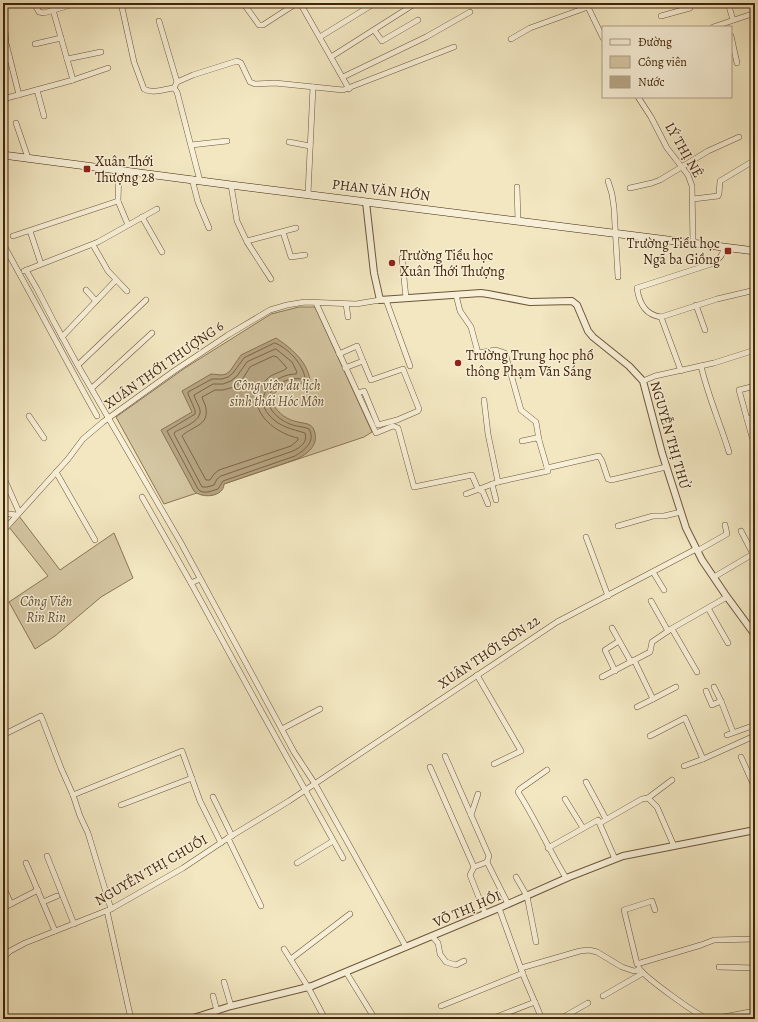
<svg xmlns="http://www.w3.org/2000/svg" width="758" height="1022" font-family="Alegreya,serif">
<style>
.green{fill:#d4c6a2;stroke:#8b7656}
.water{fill:#b6a583;stroke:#887253}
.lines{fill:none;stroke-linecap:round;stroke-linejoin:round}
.shore{stroke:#7c6546;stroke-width:1}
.minor-casing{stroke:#6e5638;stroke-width:6}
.tertiary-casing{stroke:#6e5638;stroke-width:8}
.secondary-casing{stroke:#42250a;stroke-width:8}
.minor{stroke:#f7efd7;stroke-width:5}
.tertiary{stroke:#f7efd7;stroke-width:6}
.secondary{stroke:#f7efd7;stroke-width:7}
.poi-dot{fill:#8f2418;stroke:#f7efd7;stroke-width:1.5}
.labels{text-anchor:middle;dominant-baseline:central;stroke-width:3;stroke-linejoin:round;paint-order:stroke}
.street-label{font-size:14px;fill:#42250a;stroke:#f7efd7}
.poi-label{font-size:14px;fill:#42250a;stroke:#f7efd7;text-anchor:start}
.park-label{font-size:14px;font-style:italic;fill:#664d30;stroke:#f7efd7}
</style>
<rect width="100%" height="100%" fill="#f2e7c1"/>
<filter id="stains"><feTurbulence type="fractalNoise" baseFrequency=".005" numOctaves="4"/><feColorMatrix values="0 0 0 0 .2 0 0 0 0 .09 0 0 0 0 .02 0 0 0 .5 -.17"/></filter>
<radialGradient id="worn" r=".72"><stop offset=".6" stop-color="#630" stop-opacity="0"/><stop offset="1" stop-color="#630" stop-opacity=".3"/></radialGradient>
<g class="green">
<path d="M299,307H315L372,432L364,437L164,504L116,417L185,368L271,314Z"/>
<path d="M19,516L60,570L114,533L133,578L101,597L55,636L35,649L9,602L48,576L9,527Z"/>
</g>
<path class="water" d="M276,338C291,348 307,361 310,380L307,384C294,383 282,383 274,394L273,404C278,413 287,420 298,422C302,423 306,423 310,425C313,427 314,429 315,433C318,446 307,454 297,459L224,484C224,497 202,499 194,491L161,430L192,412L182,391L211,374L222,375L226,374L230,371L241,355Z"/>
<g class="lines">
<g class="shore">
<path d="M275,343C288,348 303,364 305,378L304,379C299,379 295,378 291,379C271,384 259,401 278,417C283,421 290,425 297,426C301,427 305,427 309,429C316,441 305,450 295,456L223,481L218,489C211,491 203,495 198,489L167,431L195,414V410L188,394V392L212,379H222L228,377L233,373L244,358Z"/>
<path d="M276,349L292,362L297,372L296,374C275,374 252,396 269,415C279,427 292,429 305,433C308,442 301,447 293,451L221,476L217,479L214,485L207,487H202L174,434L175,432C182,428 202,421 200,410C199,405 195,400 194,395L213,384H223L231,381L237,376L247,362Z"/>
<path d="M274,356L277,357L287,368C281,373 272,373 266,380C241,406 273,433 298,438V440L291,446L219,470L214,474L210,480H206L182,436C190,427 209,426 206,409C206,405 203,401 202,397L215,390H223L234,387L242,380L250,367Z"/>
</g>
<defs>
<g id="minor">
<path d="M34,3L39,12L44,13L77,3"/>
<path d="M121,3L134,62L144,89C153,94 164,89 174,88L177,92L200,181"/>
<path d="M300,3L349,89"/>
<path d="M586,3L603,38"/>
<path d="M728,3L733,20"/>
<path d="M246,7L259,25H263L297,3"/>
<path d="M53,10L73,80"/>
<path d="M661,16L690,8L688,3"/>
<path d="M159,21L177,82"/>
<path d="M713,27L755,13"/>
<path d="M374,30L382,41L418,20"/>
<path d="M5,31L6,43L19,95"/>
<path d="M731,36L737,63"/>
<path d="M320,37L375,3"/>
<path d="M511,39L530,28L588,7"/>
<path d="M35,44L61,38"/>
<path d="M331,57L416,3"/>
<path d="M67,59L101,52"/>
<path d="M343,77L426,37L470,12"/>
<path d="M174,88L177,82L193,75L237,61L241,63L250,82L255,84L275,83L343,90L454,47"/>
<path d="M37,90L44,116"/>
<path d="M638,97L651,117L667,148L688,175L692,186L693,244"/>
<path d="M3,99L73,80L108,68"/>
<path d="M16,123L28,158"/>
<path d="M289,142L310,146"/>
<path d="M191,145L227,141"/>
<path d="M119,170L118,201L128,225"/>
<path d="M192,179L198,202L209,228"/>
<path d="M608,181L612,194L614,208L618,277"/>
<path d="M231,185L237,221L247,242L271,279"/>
<path d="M517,187L518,221"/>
<path d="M630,188L652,183L660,180L708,151L739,137"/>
<path d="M308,194L313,87"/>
<path d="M693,199L718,196L719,194L720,181L755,160"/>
<path d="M142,217L162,252"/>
<path d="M30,231L41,264"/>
<path d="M283,232L291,257L305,255"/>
<path d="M13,236L118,201"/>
<path d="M247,241L296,228"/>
<path d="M3,244C35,301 65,359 97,416"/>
<path d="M93,245L108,271L127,291"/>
<path d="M402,258L406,298"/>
<path d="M26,270L37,289L54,322L77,364L181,543L294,752L315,784L406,947"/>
<path d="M24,271L98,242L157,209"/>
<path d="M86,290L96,301"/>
<path d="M456,295L460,311L471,327L478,353L496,350L505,353L521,410L536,422L539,440"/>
<path d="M386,300L410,366"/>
<path d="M316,303L376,433L393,426L398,428L414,487L472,475L478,489L483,492L488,504"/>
<path d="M346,304L348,317"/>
<path d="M696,305L705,330"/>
<path d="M661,317L717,299L751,291"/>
<path d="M62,337L116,280"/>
<path d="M339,354L357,346L363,361"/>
<path d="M78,365L146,300"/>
<path d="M701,366C708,396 720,423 729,452"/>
<path d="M345,368L363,361L371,380L403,369L419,409L418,411L397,420L378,425L364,391L358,393"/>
<path d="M681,371L661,317C645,315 639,303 637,288L711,264C719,259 723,256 724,247"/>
<path d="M643,381L655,376L714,363L755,350"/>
<path d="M92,388L152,333"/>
<path d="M484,400L488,434L498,482L548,471L539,440L536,438L522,441"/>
<path d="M29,416L44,438"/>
<path d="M747,419L739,390L755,386"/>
<path d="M752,437L747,419L755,417"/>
<path d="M547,468L599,456L602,461L608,479L611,480L666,467"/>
<path d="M56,472L95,540"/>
<path d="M3,476L19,512"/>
<path d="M492,484L496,500"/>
<path d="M466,494L498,482"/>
<path d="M142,497L191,583"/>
<path d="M3,513L16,515"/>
<path d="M618,526L653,516H664L681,512"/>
<path d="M3,531L68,459L83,439L103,422L174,371L228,335L270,310L287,305L305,302L356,304L380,300"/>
<path d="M586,537L608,596"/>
<path d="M697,551L727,534L725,525"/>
<path d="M653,572L664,590"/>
<path d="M714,577L753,554L741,531"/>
<path d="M200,579L191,583L260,709L343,858"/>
<path d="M651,601L668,631"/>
<path d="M708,608L728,643"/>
<path d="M612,628L631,662"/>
<path d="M672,629L697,672"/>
<path d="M634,660L653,699L676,687"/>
<path d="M615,671L605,650L619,641"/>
<path d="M477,675L521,751L494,764"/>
<path d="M602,677L650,652L652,642L671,629L727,597"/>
<path d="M714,687L721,701"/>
<path d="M706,691L712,705L721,701L733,732"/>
<path d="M637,707L653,699"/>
<path d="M282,729L320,709"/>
<path d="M3,735L41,716L61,768L73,795L182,751L200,801L221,843"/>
<path d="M727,735L755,725"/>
<path d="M650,736L685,718L703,759L752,737L755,733L753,726"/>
<path d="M445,756L489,856L487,862L508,904"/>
<path d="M741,757L755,788"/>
<path d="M684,766L703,759"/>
<path d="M430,767L474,867L487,862"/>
<path d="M547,770L520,789L518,792C536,820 549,850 566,878"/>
<path d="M672,780L648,798L657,807L674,846"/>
<path d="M586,782L606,819"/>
<path d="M73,795L80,816L88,833L111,909"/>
<path d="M213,797L232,836"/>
<path d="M565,799L583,828"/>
<path d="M121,805L192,778"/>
<path d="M471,815L478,794"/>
<path d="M600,823L642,799L648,798"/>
<path d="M228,838L261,906"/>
<path d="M548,848L598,820L615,859"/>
<path d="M47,856L74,924"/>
<path d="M26,863L55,931"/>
<path d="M297,863L333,841"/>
<path d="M474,867L470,875L485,913"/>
<path d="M516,877L527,896L536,942"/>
<path d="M3,886L11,904"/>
<path d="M43,902L57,896"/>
<path d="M3,908L38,890"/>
<path d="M499,908L524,977L542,1019"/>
<path d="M655,910L652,901L624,910L637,964L701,945L714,940L755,939"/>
<path d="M107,911L131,1019"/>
<path d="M432,936L438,943L440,954L446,962L456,965L464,961"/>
<path d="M284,949L308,987L325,1019"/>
<path d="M3,958L10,951L25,943L111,909L183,868L228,838L289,801L557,622L696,549"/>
<path d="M291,959L350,914"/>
<path d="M719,967L755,968"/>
<path d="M521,968L580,951L589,950L597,952L622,967L634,971L640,970"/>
<path d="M639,968C644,977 697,1015 708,1019"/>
<path d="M346,972L375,1019"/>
<path d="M224,982L231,1006"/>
<path d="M213,996L217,1011"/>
<path d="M603,996L643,973"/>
<path d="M441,1006L523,973"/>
<path d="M491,1019L535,1002"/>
<path d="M560,1019L588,1003"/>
<path d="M713,1019L755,1011"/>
</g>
<g id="tertiary">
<path d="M366,202L374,273L380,300L481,293L488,294L530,302L572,301L577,305L588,331L593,337L629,366L643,381L662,453L686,528L702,560L725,594L755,635"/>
<path d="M190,1019L231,1006L312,986L499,908L569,877L623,856L755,830"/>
</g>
<path id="secondary" d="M3,155L231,185L755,251"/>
</defs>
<use href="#minor" class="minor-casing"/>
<use href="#tertiary" class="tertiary-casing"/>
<use href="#secondary" class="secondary-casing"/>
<use href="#minor" class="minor"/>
<use href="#tertiary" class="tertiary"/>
<use href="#secondary" class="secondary"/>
</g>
<g class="poi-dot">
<rect x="83" y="165" width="8" height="8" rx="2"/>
<rect x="724" y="247" width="8" height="8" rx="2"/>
<circle cx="392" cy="263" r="4"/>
<circle cx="458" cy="363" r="4"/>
</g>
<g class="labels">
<g class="street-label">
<text transform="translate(684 150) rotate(60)">LÝ THỊ NÊ</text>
<text transform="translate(381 190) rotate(7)">PHAN VĂN HỚN</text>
<text transform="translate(164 365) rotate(-35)">XUÂN THỚI THƯỢNG 6</text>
<text transform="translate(670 435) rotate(74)">NGUYỄN THỊ THỬ</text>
<text transform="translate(489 652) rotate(-34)">XUÂN THỚI SƠN 22</text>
<text transform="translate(151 870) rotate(-30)">NGUYỄN THỊ CHUỒI</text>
<text transform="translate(467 909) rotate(-23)">VÕ THỊ HỒI</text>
</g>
<g class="poi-label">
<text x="95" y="161">Xuân Thới<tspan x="95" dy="16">Thượng 28</tspan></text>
<text x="720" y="243" text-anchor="end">Trường Tiểu học<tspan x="720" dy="16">Ngã ba Giồng</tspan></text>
<text x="400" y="255">Trường Tiểu học<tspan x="400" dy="16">Xuân Thới Thượng</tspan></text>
<text x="466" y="355">Trường Trung học phổ<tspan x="466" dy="16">thông Phạm Văn Sáng</tspan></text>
</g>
<g class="park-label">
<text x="277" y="385">Công viên du lịch<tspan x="277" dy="16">sinh thái Hóc Môn</tspan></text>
<text x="46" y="601">Công Viên<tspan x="46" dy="16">Rin Rin</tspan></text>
</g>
</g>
<rect width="758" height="1022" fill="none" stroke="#f2e7c1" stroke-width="16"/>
<rect x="4" y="4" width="750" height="1014" fill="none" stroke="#42250a" stroke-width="2"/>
<rect x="8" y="8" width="742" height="1006" fill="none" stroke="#42250a"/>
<rect x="602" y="26" width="130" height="72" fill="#f7efd7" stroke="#af9e85"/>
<rect x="610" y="39" width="20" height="6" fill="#f7efd7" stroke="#af9e85"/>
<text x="638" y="46" font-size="12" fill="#42250a">Đường</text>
<rect x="610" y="56" width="20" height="12" fill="#d4c6a2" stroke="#af9e85"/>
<text x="638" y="66" font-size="12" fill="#42250a">Công viên</text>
<rect x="610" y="76" width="20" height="12" fill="#b6a583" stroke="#af9e85"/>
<text x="638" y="86" font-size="12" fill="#42250a">Nước</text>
<rect width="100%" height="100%" filter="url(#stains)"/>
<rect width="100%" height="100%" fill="url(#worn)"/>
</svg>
